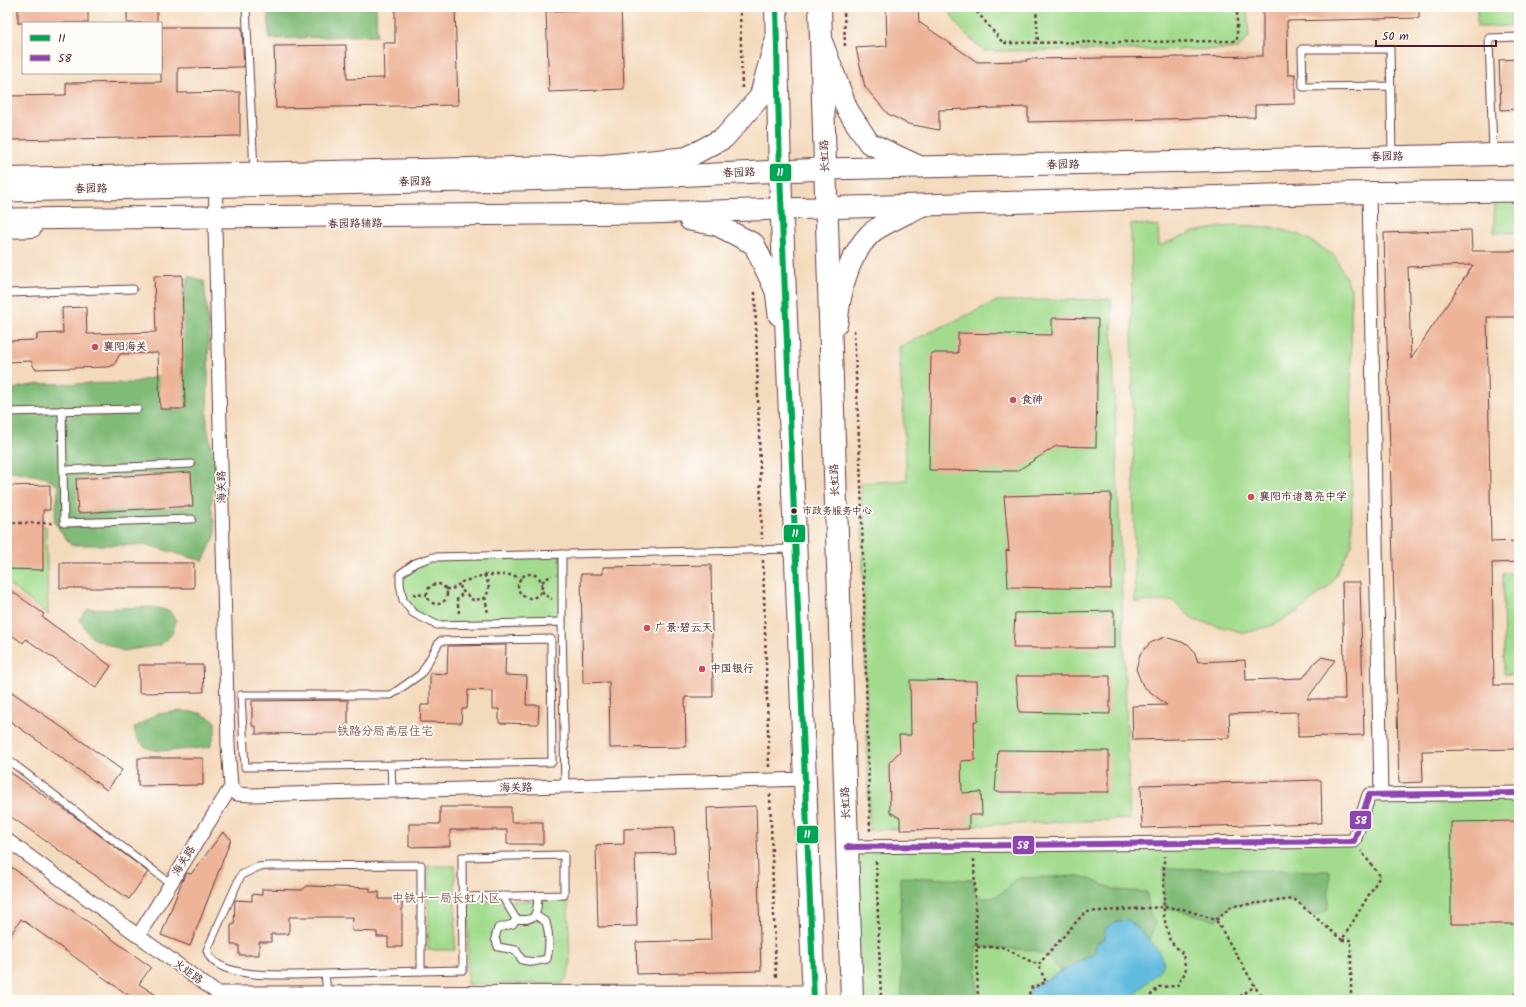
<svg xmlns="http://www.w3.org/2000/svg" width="1526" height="1007" font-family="Kalam,'LXGW WenKai TC',sans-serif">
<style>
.green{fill:#a2db8d;stroke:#767d5c}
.forest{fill:#81bb78;stroke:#666d52}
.water{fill:#61bcdf;stroke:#566e85}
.building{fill:#edb499;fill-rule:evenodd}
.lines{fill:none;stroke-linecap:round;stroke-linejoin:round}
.service-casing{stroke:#643b41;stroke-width:9}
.minor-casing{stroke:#643b41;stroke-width:15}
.tertiary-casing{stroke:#643b41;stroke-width:18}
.primary-casing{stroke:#643b41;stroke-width:23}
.trunk-casing{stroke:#643b41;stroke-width:24}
.path{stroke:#643b41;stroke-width:2.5;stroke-dasharray:3 3;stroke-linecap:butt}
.service{stroke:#fff;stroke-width:7}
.minor{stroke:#fff;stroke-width:13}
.tertiary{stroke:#fff;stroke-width:16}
.primary{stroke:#fff;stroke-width:21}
.trunk{stroke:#fff;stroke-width:22}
.bus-1-casing{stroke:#fdfcf7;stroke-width:9}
.bus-2-casing{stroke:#fdfcf7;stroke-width:9}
.bus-1{stroke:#00a651;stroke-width:6}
.bus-2{stroke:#8e44ad;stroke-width:6}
.poi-dot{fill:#d1495b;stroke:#fdfcf7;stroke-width:1.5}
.bus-dot{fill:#4a1f2b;stroke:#fdfcf7;stroke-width:1.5}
.labels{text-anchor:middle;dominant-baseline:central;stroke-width:3.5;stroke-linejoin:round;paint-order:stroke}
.bus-label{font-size:10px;fill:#4a1f2b;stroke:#fdfcf7;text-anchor:start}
.street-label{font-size:11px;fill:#4a1f2b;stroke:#fdfcf7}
.poi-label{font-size:11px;fill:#4a1f2b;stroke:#fdfcf7;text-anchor:start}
.neighbourhood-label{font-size:12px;fill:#835352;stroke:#fdfcf7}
.line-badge{stroke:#fdfcf7;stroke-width:1.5}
.badge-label{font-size:11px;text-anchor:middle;font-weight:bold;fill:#fff}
</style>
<rect width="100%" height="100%" fill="#fdfcf7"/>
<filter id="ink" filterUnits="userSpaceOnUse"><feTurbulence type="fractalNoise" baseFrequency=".025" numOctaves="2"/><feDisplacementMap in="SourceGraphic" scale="8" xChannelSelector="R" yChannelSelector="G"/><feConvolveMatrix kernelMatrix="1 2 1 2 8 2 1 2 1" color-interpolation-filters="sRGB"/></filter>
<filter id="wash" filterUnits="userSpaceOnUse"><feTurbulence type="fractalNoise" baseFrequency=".012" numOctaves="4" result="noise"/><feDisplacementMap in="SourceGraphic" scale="16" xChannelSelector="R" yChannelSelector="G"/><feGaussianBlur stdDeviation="0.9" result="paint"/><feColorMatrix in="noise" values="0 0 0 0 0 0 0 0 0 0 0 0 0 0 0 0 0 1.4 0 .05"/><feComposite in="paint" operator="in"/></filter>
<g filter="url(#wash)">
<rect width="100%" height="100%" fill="#f4dabd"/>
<g class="green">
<path d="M948,7H1247L1249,37L1238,49L985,51C970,38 955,27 948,7Z"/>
<path d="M1477,7H1519V26L1477,27Z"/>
<path d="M1519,191V232L1494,233L1495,192Z"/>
<path d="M1131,224L1158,226L1159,246L1193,232L1235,225L1271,227L1301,235L1335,256L1351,289L1352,545L1331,584L1302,609L1274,625L1245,633L1194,620L1173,601L1135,602Z"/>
<path d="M1111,299L1130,819L869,830L861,483L907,480L899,347L997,301Z"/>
<path d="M7,526H46L48,615L7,583Z"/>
<path d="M562,554V622L437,625L413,613L403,600L401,574L433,557Z"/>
<path d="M1503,573H1519V674H1504Z"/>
<path d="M1519,794V1000H852L847,847L1354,841L1369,795Z"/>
<rect x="428" y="866" width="27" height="84"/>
<path d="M469,901H568L570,965L568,975L562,984H467Z"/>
</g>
<g class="forest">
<path d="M268,7H376L377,35L269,39Z"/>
<path d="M189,276L204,281L209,326L207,426L216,468L211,505L216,534L203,561L147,545H71L54,522L59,486L44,477L7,470V392L20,387L40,384L131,383L170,373L176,313Z"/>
<path d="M153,607L170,611L176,621L172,634L161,645L123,651L91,637L79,619L88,609Z"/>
<path d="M182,711L200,713L215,721V734L210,747C198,748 157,754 148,748C139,744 136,737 134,728L156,714Z"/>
<path d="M1164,868L1330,871L1328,910L1314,916L1294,899L1232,906L1216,920L1164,907Z"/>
<path d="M1082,876L1116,890L1147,892L1148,908L1155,923L1150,940L1143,931L1105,938L1097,943L1095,953L1061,971L1047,956L1032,950L976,947L977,1000H902L900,877L974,880L975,896C996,902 1004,892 1016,878Z"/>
</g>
<path class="water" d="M1128,920C1143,931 1157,945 1164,963C1156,978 1140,985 1133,1000H1027L1031,988L1095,953L1097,943L1105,938V929L1115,922Z"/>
<g id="blocks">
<g class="building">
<rect x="18" y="7" width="70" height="16"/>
<rect x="127" y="7" width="30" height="16"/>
<path d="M395,7H455L458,105L276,108L274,46L346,45L347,79L384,78L383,43H395Z"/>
<path d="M886,7H918L919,22L977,62L1027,61V59L1263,56V7H1419V18L1287,21L1288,75L1295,74V104L1255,105V117L1028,122V107L939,110V130L908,124L888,114L865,87L856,48L887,46Z"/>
<path d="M621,9L624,89L549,92L546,11Z"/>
<path d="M161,27H242L244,67L178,68V93L240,92V136L7,140V96L66,95V83L161,82Z"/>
<path d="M1519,59V109L1501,110L1499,60Z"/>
<path d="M1471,230L1472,251H1519V317H1487L1491,542L1519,541V562L1492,563L1494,685H1519V749L1422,751L1423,782L1399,783L1384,233ZM1473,265L1411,359L1408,267Z"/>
<path d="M182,275L185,409H160L158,353L120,354L114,365L108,367L35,369L31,361L7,362V341L37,340V334L63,333L62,308L86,307L87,334L156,332L154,276Z"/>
<path d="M1052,318L1098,319L1096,447L1056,446L1017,471L929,470L931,353H958V333L1052,335Z"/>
<path d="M191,472L193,506L78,513L76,479Z"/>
<path d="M50,485V510H43V570L7,569V486Z"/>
<path d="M1111,493V589L1008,587L1006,550L1009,551L1004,496Z"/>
<rect x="60" y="563" width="134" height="25"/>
<path d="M711,565L713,697H685L686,747L610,748L609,682L583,683L581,574H603V567Z"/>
<path d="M1342,582H1360L1364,735L1298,737V712L1229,714L1230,738L1133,740L1132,706L1167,705L1143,686L1136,669L1140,654L1150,643L1165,637L1188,644L1194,651L1198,662L1245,660L1246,680L1303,678L1315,662L1321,657L1335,660L1307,699H1345Z"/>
<path d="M7,588L44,614L42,617L111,666L96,688L26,639L23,643L7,632Z"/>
<path d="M1114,611V648H1013L1015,613Z"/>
<path d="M506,645L505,675L527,676L526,705H539L538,724L499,723V709H493V691L468,690L467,709H462L461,723L420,722L421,705H430V673L447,674L448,646Z"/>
<path d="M139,665H203L204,692L139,693Z"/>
<path d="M1016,676H1110V714L1019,712Z"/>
<path d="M910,680L977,681L978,721H974L975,760L961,761L962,793L981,792L982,815H969V829L900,830V818L890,812L889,763L900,751L899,735H911Z"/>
<path d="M12,692L122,770L107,790L7,719V699Z"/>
<path d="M348,700V725H345V733L256,734V726H252V701Z"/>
<path d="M998,750L1109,751V792H995Z"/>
<path d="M138,758H203V785L138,786Z"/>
<path d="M7,770L74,816L148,872L129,899L7,814Z"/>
<path d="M1321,780L1322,823L1142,828L1141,785Z"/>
<path d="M756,806L761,971L637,974L636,942L711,940L707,808Z"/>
<path d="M440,807H511V822H543V844H507V830H450V846L409,847V824H440Z"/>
<path d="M1519,821V924H1451V822Z"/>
<path d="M674,827L675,853L635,854L637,926L598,927L596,845L624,844V829Z"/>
<path d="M223,832L231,839L190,946L161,935L183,879L187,873L191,874Z"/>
<path d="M7,864L151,967L139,984L164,1000H135L21,919L7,940Z"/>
<path d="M307,886L370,888V892H379V899H402V947H388V937H377V932L352,931L353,917H289V934H271V942H259V955H239V945H231V925H234L235,900L252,901V894L262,895V889L302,890Z"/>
</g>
</g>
</g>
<g filter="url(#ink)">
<use href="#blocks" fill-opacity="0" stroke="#643b41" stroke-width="1"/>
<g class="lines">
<defs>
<g id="service">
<path d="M246,7L254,171"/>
<path d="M1391,86L1303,87L1302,49H1390L1392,154"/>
<path d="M1493,152L1489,38L1519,37"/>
<path d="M7,293L133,289"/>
<path d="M62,410L64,523L192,519"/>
<path d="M7,412L137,409"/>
<path d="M64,470L191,464"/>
<path d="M562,622V554"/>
<path d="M7,759L170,883"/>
<path d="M391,765L245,767L241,695H391L421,674L440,641L551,639L552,762L391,765L392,791"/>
<path d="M565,787L562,622L437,625L413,613L403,600L400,584V574L415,563L433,557L793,549"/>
<path d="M502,896L516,919C537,922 537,914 538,895"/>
<path d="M516,919L513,924L498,928L495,938L498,947L516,950L522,960L533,962L547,959C550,946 550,935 546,922L535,915"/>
<path d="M421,971L463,970L462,857L564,855V895L462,897"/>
<path d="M325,974C300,974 214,983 207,950L241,875L258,867L269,866L421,865V971L325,974L327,992"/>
</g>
<g id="minor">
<path d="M1369,193L1381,795"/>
<path d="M231,787L237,794L252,795L805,779"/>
<path d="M7,840L217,993L814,992"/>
<path d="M847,847L1354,841L1369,795L1519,793"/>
<path d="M138,936L231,787L228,745L215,226L216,186"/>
<path d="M1518,1000L1519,999"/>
</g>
<g id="tertiary">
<path d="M7,176L604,163L688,155"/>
<path d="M7,230L33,229"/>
</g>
<g id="primary">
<path d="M823,45L847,109L869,143L918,166"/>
<path d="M656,174L724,138L760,97L774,46"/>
<path d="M7,191L651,177L825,169L1519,154"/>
<path d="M7,219L644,213L1341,193L1519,191"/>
<path d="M690,220L717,225L754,244L776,291L779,315"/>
<path d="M837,323C840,291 847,258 870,234C878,226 907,213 919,207"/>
</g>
<g id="trunk">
<path d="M776,7L780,172L814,1000"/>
<path d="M820,7L852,1000"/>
</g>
</defs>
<use href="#service" class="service-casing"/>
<use href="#minor" class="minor-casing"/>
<use href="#tertiary" class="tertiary-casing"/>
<use href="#primary" class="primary-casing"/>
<use href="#trunk" class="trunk-casing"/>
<g class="path">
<path d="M740,7L742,88"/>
<path d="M844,7L845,49"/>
<path d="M973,7L1003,43L1237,41V7"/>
<path d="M1036,7L1038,43"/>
<path d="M755,292L762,539"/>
<path d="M854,330L861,483L870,833"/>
<path d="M7,523H54"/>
<path d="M763,560L769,767"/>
<circle cx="530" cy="586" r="12"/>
<path d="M484,575H513L521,579"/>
<path d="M542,582L552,575"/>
<circle cx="437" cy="594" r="10"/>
<path d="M446,589H452L461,583"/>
<path d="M542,591L545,595L552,599"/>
<path d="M413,594L427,595"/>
<path d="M485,597L482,599L473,600L460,589L462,582L484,575C489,583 491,589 485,597L488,614"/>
<path d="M459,613L457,598L464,593"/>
<path d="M770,794L776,979"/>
<path d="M974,859L978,1000"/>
<path d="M876,861L881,1000"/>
<path d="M1216,920L1232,906L1294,899L1342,940"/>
<path d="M977,947H1002L1038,965L1085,912L1164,907L1183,909L1216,920L1263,1000"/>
<path d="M1027,1000L1031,988L1046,982L1038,965"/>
<path d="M1146,1000L1159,987L1177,986L1186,971L1183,954L1170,941L1164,917V856"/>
<path d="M1235,1000L1255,986"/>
<path d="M1351,1000V940H1342L1380,876L1361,851"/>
</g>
<use href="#service" class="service"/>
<use href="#minor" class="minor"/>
<use href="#tertiary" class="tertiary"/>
<use href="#primary" class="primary"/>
<use href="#trunk" class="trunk"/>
<defs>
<path id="bus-1" d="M776,7L780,172L814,1000"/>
<path id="bus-2" d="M847,847L1354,841L1369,795L1519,793"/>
</defs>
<use href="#bus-1" class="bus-1-casing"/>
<use href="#bus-2" class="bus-2-casing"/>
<use href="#bus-1" class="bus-1"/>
<use href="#bus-2" class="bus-2"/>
</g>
</g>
<g class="poi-dot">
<circle cx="95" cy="347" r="4"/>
<circle cx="1013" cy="400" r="4"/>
<circle cx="1251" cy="497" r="4"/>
<circle cx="647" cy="628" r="4"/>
<circle cx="702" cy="669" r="4"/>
</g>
<circle class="bus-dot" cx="794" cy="511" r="3.5"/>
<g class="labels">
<g class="bus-label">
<text x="802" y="511">市政务服务中心</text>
</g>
<g class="street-label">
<text transform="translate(825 156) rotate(-92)">长虹路</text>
<text transform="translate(1387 157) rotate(-1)">春园路</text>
<text transform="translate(1063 165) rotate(-1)">春园路</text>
<text transform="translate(739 173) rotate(-2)">春园路</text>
<text transform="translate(415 182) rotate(-1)">春园路</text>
<text transform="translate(91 189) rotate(-1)">春园路</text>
<text transform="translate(355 224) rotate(-1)">春园路辅路</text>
<text transform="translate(835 480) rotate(-92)">长虹路</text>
<text transform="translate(222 487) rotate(-91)">海关路</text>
<text transform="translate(516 788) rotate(-1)">海关路</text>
<text transform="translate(846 803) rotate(-92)">长虹路</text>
<text transform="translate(184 861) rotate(-58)">海关路</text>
<text transform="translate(188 972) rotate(36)">火炬路</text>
</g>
<g class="poi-label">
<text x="103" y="347">襄阳海关</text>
<text x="1021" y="400">食神</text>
<text x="1259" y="497">襄阳市诸葛亮中学</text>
<text x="655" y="628">广景·碧云天</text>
<text x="710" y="669">中国银行</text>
</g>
<g class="neighbourhood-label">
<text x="385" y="731">铁路分局高层住宅</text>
<text x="446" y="898">中铁十一局长虹小区</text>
</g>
</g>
<g class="line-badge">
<rect x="769" y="163" width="23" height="19" rx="4" fill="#00a651"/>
<rect x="783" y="524" width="23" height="19" rx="4" fill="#00a651"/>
<rect x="1349" y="810" width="23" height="20" rx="4" fill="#8e44ad"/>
<rect x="796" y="825" width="23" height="19" rx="4" fill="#00a651"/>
<rect x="1012" y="835" width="23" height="20" rx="4" fill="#8e44ad"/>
</g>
<g class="badge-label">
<text x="780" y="176">11</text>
<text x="795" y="537">11</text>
<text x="1361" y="824">58</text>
<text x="807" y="838">11</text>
<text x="1023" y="849">58</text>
</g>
<rect width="1526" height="1007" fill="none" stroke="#fdfcf7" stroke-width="24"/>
<rect x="22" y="22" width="140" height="52" fill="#fdfcf7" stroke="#b5a4a5"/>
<rect x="30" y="35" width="20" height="6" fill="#00a651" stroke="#b5a4a5"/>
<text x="58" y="42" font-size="12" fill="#4a1f2b">11</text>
<rect x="30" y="55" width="20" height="6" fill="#8e44ad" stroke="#b5a4a5"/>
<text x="58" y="62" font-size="12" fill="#4a1f2b">58</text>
<path d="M1376 40v6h120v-6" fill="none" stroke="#4a1f2b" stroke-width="2"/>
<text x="1382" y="40" font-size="12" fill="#4a1f2b" stroke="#fdfcf7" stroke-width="3" paint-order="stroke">50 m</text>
</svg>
